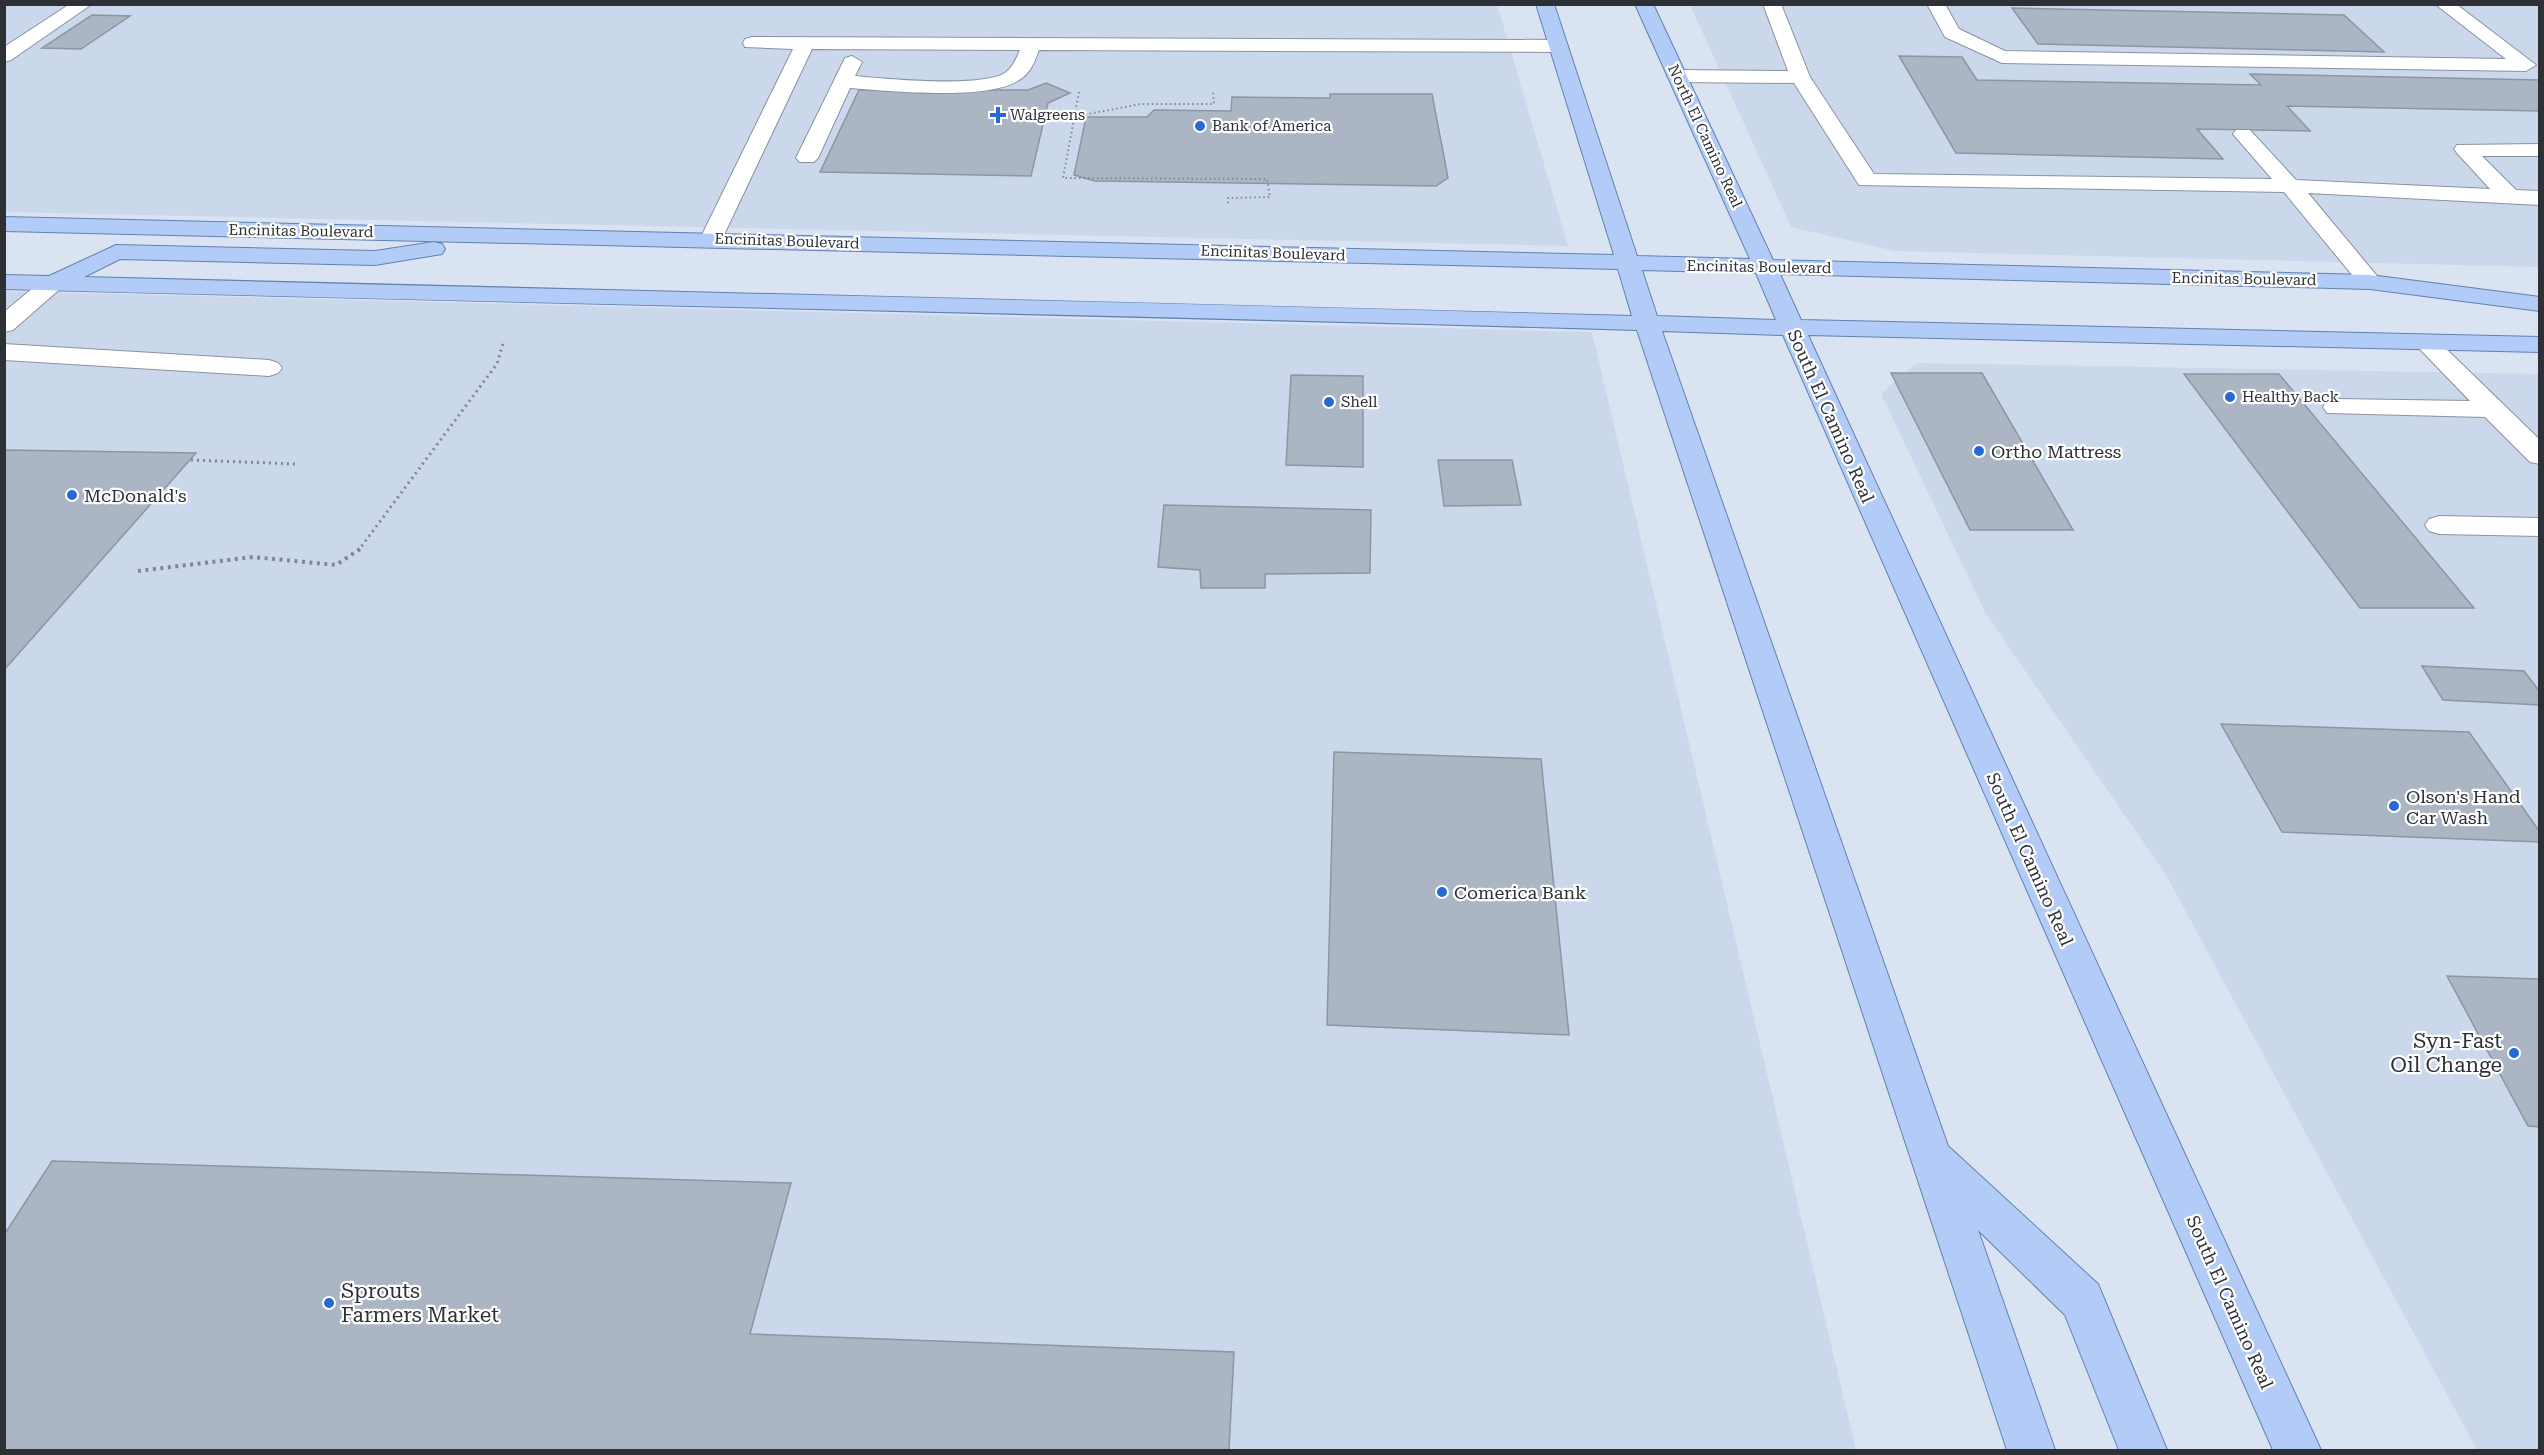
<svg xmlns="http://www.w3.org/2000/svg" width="2544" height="1455" font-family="'Roboto Serif',serif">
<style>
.built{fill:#cbd8ec}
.building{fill:#acb5c3;stroke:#8d95a3;stroke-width:1.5}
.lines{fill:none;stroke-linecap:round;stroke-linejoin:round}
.service-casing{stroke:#8a929f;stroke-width:2}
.primary-casing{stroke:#6280b0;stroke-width:2}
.path-far2{stroke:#808791;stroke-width:2;stroke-dasharray:1.5 3;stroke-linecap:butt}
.path-far1{stroke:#808791;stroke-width:3;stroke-dasharray:2 4;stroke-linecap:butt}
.path{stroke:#808791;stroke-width:4;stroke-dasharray:3 4.5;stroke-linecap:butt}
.service{fill:#fff;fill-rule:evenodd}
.primary{fill:#b2ccf7;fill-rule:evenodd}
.poi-dot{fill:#2768d5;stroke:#fff;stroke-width:2}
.labels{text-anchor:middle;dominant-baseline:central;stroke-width:4.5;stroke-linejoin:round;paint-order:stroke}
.far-poi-label{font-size:15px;fill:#2d3136;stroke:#fff;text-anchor:start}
.far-street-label{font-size:15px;fill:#2d3136;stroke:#fff}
.street-label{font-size:18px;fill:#2d3136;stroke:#fff}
.poi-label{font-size:18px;fill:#2d3136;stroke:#fff;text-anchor:start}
.near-poi-label{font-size:21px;fill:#2d3136;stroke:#fff;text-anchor:end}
</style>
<rect width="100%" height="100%" fill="#dae3f2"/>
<g class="built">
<path d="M1497,4L1568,246L5,212V5Z"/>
<path d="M1690,5H2539V267L1895,251L1791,227Z"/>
<path d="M4,291L1592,332L1856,1450H5Z"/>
<path d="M1917,363L2539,374V1450H2477L2166,875L1986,614L1881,394Z"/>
</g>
<g class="building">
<path d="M2012,8L2344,15L2384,52L2038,44Z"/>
<path d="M92,15L130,16L81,49L42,48Z"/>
<path d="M1899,56L1962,57L1977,80L2261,85L2250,74L2540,80V111L2287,106L2310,131L2197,129L2223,159L1956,153Z"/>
<path d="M1046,83L1070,93L1048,103L1031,176L820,172L859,90H1028Z"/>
<path d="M1330,94H1432L1448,178L1436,186L1095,181L1074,175L1086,117H1147L1154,110L1231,111L1232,97L1330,98Z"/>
<path d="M1891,373H1982L2073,530H1970Z"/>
<path d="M2184,374H2279L2474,608H2360Z"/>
<path d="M1291,375L1363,376V467L1286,465Z"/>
<path d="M6,450L196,453L4,670V451Z"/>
<path d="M1438,460H1512L1521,505L1444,506Z"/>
<path d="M1164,505L1371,510L1370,573L1265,574V588H1201L1200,570L1158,567Z"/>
<path d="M2422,666L2524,671L2540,692V705L2443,700Z"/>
<path d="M2221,724L2469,732L2540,832V842L2282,832Z"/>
<path d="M1334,752L1541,759L1569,1035L1327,1025Z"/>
<path d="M2447,976L2540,979V1127L2528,1126Z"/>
<path d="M52,1161L791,1183L750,1334L1234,1352L1229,1450H4V1235Z"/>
</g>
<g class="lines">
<defs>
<g id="service">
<path d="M70,4H92L11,60L4,62V47Z"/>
<path d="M1763,4H1781L1810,77L1874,174L2272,179L2233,134L2236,130H2250L2296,180L2490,189L2457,153L2454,149L2457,145L2540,144V156H2482L2516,190L2540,191V205L2308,193L2382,282L2378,287H2362L2284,192L1859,185L1794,83L1677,82L1667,76L1677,70L1788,71Z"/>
<path d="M1927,4H1945L1959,29L2005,51L2506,59L2435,4H2456L2536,65L2526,71L2002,63L1945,37Z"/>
<path d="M752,37L1559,40L1568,46L1559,52L1039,50C1035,61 1030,74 1019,80C988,101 888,91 850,88L818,158L814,162H800L796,158L845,58L852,56L862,62L855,76C887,79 979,88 1005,73C1013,67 1016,59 1020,50L812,49L722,239L719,244H703L700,239L793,49L745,47L743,43L745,39Z"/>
<path d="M53,276L61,278L65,283L61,288L13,330L4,332V312L45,278Z"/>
<path d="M2426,336L2435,338L2540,440V464L2530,462L2485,417L2327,413L2323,407L2327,401L2336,399L2470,401L2414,343L2417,338Z"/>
<path d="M4,344L269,360L278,363L282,368L278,373L269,376L4,360Z"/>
<path d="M2439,516L2540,518V536L2439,534L2429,531L2425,525L2429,519Z"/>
</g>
<path id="primary" d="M1536,4H1554L1637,256L1750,259L1635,4H1653L1773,260L2370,275L2540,297V311L2370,289L1780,274L1801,320L2540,337V352L1808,335L2321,1450H2273L1783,335L1662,331L1948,1146L2098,1284L2167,1450H2119L2065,1315L1978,1230L2055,1450H2007L1637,330C1093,314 549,304 4,289V275L49,276L116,245L375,251L434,242L442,244L445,249L442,254L375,265L120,259L84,277C600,291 1116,301 1632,316L1618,269L4,231V217L1614,255ZM1642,270L1756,273L1776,320L1657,316Z"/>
</defs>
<use href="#service" class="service-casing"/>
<use href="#primary" class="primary-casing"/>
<g class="path-far2">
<path d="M1079,92L1063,178L1267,179L1270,197L1228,198V203"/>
<path d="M1072,117L1141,104H1214L1213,92"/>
</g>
<g class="path-far1">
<path d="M191,460L295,464"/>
<path d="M358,551L497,364L503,343"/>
</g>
<path class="path" d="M138,571L253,557L336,565L360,549"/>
<use href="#service" class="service"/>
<use href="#primary" class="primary"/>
</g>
<g class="poi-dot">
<path d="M995 106h6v6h6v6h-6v6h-6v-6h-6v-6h6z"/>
<circle cx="1200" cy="126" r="6"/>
<circle cx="2230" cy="397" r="6"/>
<circle cx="1329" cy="402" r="6"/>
<circle cx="1979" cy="451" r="6"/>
<circle cx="72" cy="495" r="6"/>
<circle cx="2394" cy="806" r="6"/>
<circle cx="1442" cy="892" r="6"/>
<circle cx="2514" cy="1053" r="6"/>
<circle cx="329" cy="1303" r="6"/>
</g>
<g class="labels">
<g class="far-poi-label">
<text x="1010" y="115">Walgreens</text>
<text x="1212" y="126">Bank of America</text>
<text x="2242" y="397">Healthy Back</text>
<text x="1341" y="402">Shell</text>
</g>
<g class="far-street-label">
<text transform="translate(1705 136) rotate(65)">North El Camino Real</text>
<text transform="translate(301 231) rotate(1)">Encinitas Boulevard</text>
<text transform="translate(787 241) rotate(2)">Encinitas Boulevard</text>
<text transform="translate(1273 253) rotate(2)">Encinitas Boulevard</text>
<text transform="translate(1759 267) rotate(1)">Encinitas Boulevard</text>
<text transform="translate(2244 279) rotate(1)">Encinitas Boulevard</text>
</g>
<g class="street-label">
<text transform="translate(1831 416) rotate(66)">South El Camino Real</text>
<text transform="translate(2030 859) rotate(66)">South El Camino Real</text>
<text transform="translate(2230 1302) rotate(66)">South El Camino Real</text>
</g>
<g class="poi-label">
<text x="1991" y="451">Ortho Mattress</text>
<text x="84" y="495">McDonald's</text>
<text x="2406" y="796">Olson's Hand<tspan x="2406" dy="21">Car Wash</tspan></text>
<text x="1454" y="892">Comerica Bank</text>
</g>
<g class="near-poi-label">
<text x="2502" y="1041">Syn-Fast<tspan x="2502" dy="24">Oil Change</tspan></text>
<text x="341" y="1291" text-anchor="start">Sprouts<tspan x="341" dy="24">Farmers Market</tspan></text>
</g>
</g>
<rect width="2544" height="1455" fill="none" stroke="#2d3136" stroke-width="12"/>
</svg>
